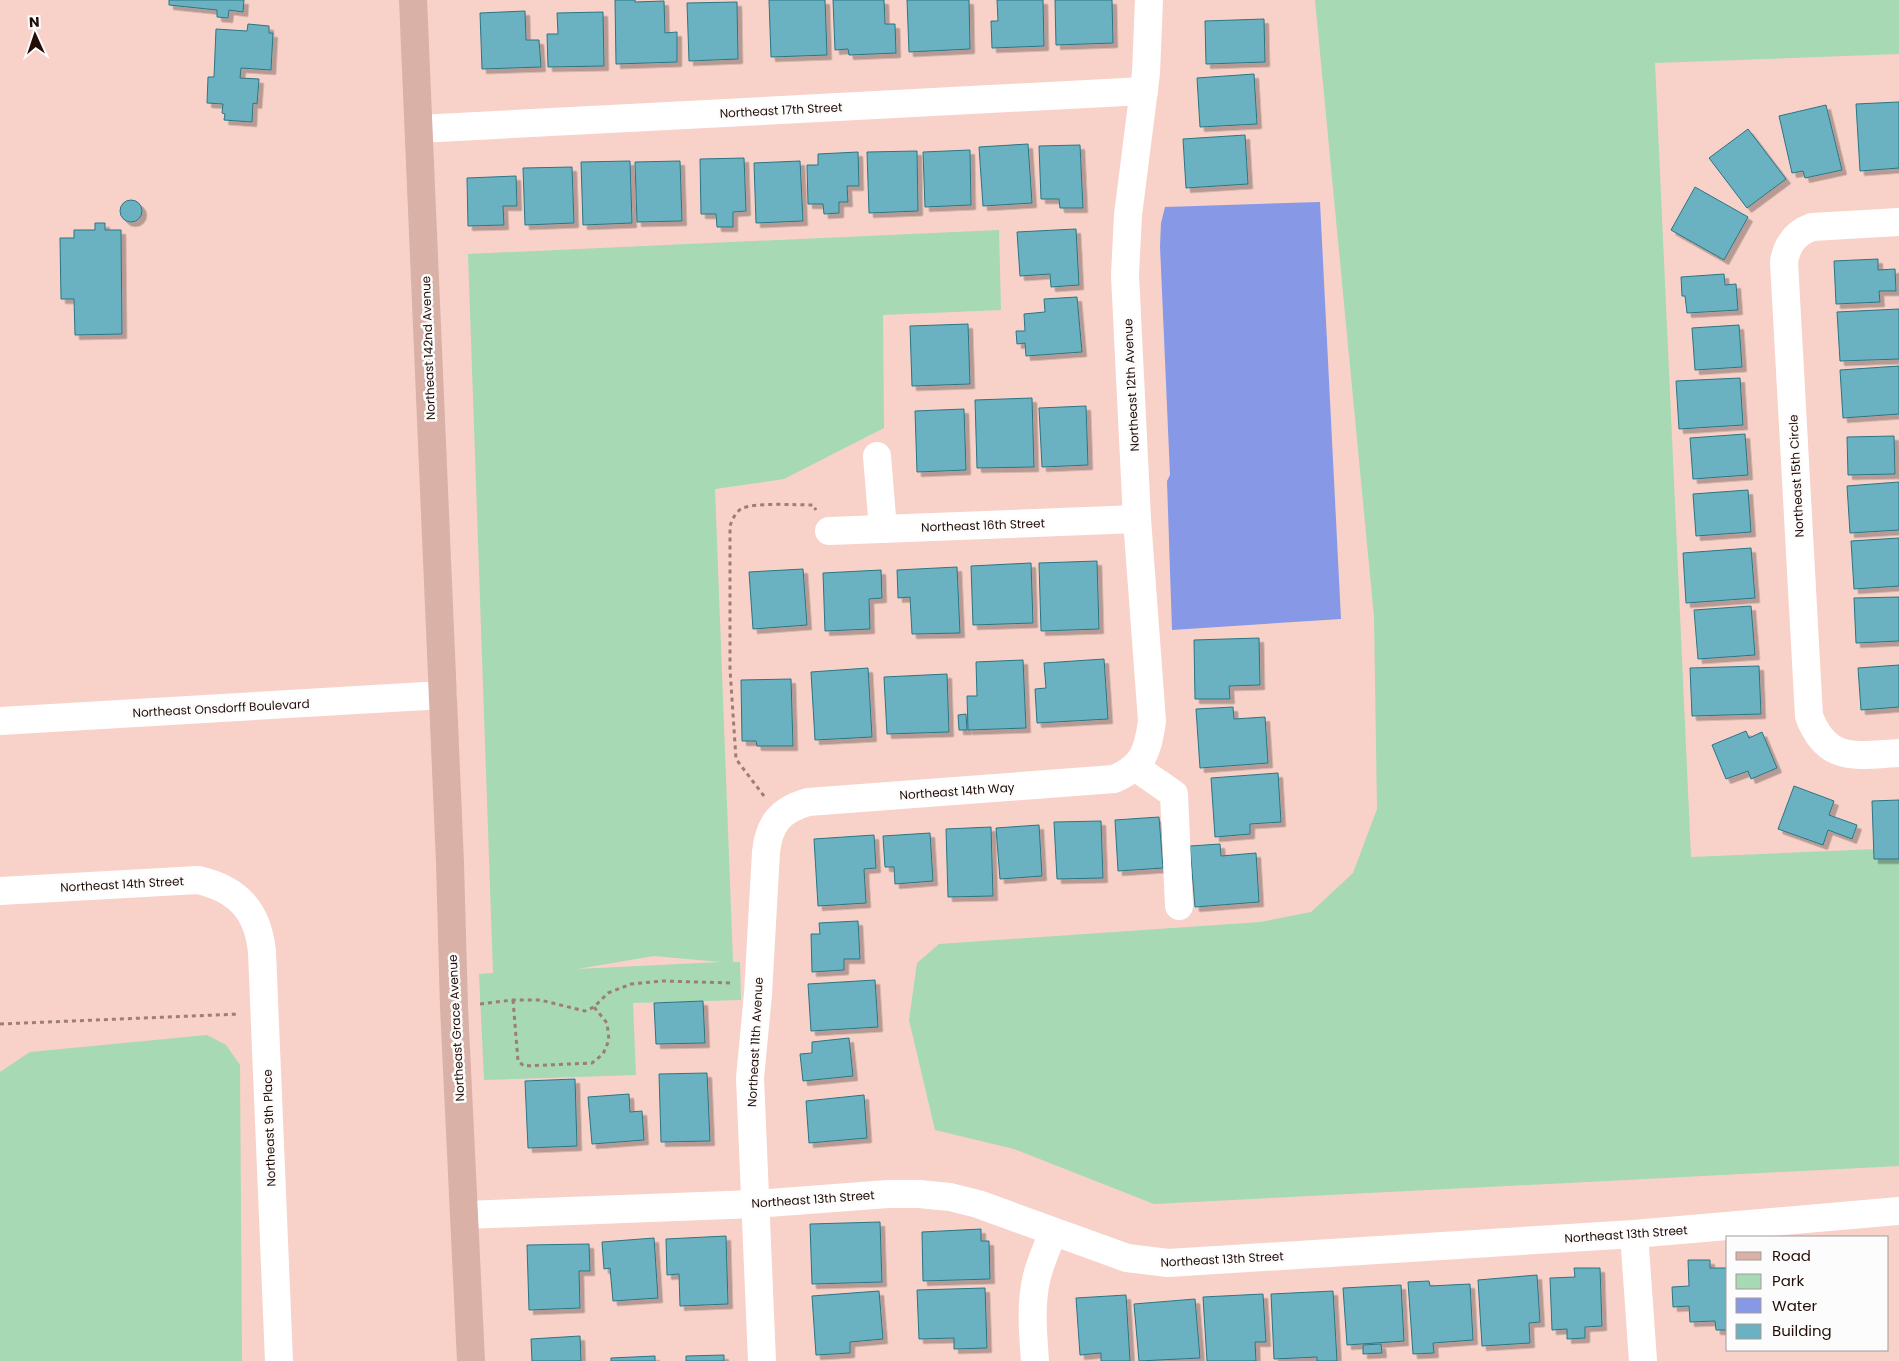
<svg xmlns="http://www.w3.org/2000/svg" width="1899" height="1361" font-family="Poppins,sans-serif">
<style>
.green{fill:#a6d9b4;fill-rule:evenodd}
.water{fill:#8798e6}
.building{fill:#6ab1c1;stroke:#2b7584;filter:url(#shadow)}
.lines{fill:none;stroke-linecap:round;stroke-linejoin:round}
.path{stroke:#9c7e76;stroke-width:3;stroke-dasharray:4 4;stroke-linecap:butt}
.minor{stroke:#fff;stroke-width:28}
.major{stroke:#d9b1a6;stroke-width:28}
.labels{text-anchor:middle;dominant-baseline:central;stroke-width:5;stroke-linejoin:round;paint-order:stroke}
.street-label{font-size:12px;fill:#220d08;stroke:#fcfcfc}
</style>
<defs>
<filter id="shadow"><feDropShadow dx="4.5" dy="4.5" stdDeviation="0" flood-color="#0004"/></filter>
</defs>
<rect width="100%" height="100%" fill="#f8d2c8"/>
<g class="green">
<path d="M1315,0H1899V54L1655,63L1691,857L1899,848V1166L1154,1204L1014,1149L935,1130L909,1020L917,963L939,944L1260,922L1311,912L1353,873L1377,809L1374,617Z"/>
<path d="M999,230L1001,310L883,315L884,428L784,479L715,489L733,962H740L741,1000L633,1003L636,1075L484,1080L479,974L493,973L468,254ZM654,956L721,962L577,969Z"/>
<path d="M207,1035L226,1045L240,1065L242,1361H0V1072L30,1052Z"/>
</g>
<path class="water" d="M1320,202L1341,619L1172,630L1167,481L1170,475L1160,246L1161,223L1165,207Z"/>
<g class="building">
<path d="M169,0H244L243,12L229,10L228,18L217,17V10L169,5Z"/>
<path d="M615,0H635V2L664,1L665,33L677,32V62L616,64Z"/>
<path d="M769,0H825L827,55L771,57Z"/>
<path d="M833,0H884L885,24H895L896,53L849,55L848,49L835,50Z"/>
<path d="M907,0H969L970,49L909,52Z"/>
<path d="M997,0H1043L1044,46L992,48L991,21H998Z"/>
<path d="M1055,0H1112L1113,43L1056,45Z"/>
<path d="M737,2L738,59L689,61L687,3Z"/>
<path d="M525,11L526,40H539L541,67L482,69L480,13Z"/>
<path d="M603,12L604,66L548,67L547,34H558L557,13Z"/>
<path d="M1264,19L1265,62L1206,64L1205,21Z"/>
<path d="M248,24L269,26V33H273L271,70L241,68L240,78L259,79L257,104L253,103L252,122L224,120L225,114L222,113L223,104L207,103L208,77H214L216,29L247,31Z"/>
<path d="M1254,74L1257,124L1200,127L1197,78Z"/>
<path d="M1899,102V168L1860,171L1856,104Z"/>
<path d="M1826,105L1842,170L1805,178L1803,171L1792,173L1779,116Z"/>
<path d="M1748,129L1786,179L1747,208L1709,158Z"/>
<path d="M1245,135L1248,184L1186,188L1183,139Z"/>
<path d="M1028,144L1032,203L983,206L979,147Z"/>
<path d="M1080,145L1083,208H1060L1059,199H1041L1039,146Z"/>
<path d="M970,150L971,205L925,207L923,152Z"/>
<path d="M917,151L918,211L869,213L867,152Z"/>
<path d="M858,152L859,186H847L848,202H839V213L824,214L823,204H808L807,165H818V154Z"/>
<path d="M744,158L746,211L733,212V227H717L716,214H701L700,159Z"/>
<path d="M630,161L632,223L583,225L581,162Z"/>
<path d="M680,161L682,221L637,222L635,162Z"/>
<path d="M800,161L803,221L756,223L754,163Z"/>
<path d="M572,167L574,223L525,225L523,168Z"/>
<path d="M516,176L517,206H503L504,225L468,226L467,178Z"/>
<path d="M1695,187L1748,217L1724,260L1671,230Z"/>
<circle cx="131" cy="211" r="11"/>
<path d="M95,223H105V230H121L122,334L75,335L74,299H61L60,238H74V230H95Z"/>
<path d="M1076,229L1079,285L1051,287L1050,274L1020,276L1017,232Z"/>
<path d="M1878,259V270L1895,269L1896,291H1879L1880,302L1836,304L1834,261Z"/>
<path d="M1724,274L1725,285L1736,284L1738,310L1687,313L1685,296H1682L1681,277Z"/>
<path d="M1077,297L1082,352L1026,356L1025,343L1017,344L1016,331H1025L1024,314L1045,312L1044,299Z"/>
<path d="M1899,309V359L1840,361L1837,312Z"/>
<path d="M968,324L970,384L912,386L910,326Z"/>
<path d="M1739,325L1742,367L1695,370L1692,328Z"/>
<path d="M1899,366V414L1843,418L1840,370Z"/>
<path d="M1740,378L1743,425L1679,429L1676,381Z"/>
<path d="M1032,398L1034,467L977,468L975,400Z"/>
<path d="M1086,406L1088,465L1042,467L1039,408Z"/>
<path d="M964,409L966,470L917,472L915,411Z"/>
<path d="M1745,434L1748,475L1693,479L1690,438Z"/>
<path d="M1894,436L1895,474L1848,475L1847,437Z"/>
<path d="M1899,482V530L1850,533L1847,486Z"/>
<path d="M1748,490L1751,532L1696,536L1693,494Z"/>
<path d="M1899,538V586L1854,589L1851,541Z"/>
<path d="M1751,548L1755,598L1686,603L1683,553Z"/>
<path d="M1097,561L1099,629L1041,631L1039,563Z"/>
<path d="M1031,563L1033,623L973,625L971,566Z"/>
<path d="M957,567L960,633L912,634L910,597L898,598L897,570Z"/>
<path d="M803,569L807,625L753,629L749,572Z"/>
<path d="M881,570L882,598L869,599L870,629L825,631L823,573Z"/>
<path d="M1899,597V641L1856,643L1854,598Z"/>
<path d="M1751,606L1755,655L1698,659L1694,610Z"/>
<path d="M1259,638L1260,685L1229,686L1230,699H1195L1194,640Z"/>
<path d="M1104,659L1108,719L1037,723L1035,689L1046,688L1044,663Z"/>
<path d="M1023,660L1026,728L968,730L967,696H977L976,662Z"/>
<path d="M1899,665V707L1861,710L1858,668Z"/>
<path d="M1759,666L1761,714L1692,716L1690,668Z"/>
<path d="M868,668L872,737L815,740L811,672Z"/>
<path d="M947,674L949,732L887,734L884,677Z"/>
<path d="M791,679L793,746H757L756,741H742L741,680Z"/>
<path d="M1233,707L1234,719L1265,717L1268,763L1200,768L1196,709Z"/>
<path d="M966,714L967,730H959L958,715Z"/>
<path d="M1746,731L1749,738L1762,732L1777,768L1751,779L1748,771L1726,779L1712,745Z"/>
<path d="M1278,773L1281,822L1250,824V834L1215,837L1211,778Z"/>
<path d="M1794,786L1834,801L1829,815L1857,825L1852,839L1828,830L1823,845L1778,829Z"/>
<path d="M1899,800V859H1874L1872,801Z"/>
<path d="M1159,817L1163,868L1118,871L1115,820Z"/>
<path d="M1101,821L1103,878L1057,879L1054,822Z"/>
<path d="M1039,825L1042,876L1000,879L996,828Z"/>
<path d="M991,827L993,896L948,897L946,829Z"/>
<path d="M930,833L933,881L895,884L894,867H885L883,836Z"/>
<path d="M874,835L876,868L864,869L866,903L818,906L814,839Z"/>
<path d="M1220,844L1221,856L1256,853L1259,902L1195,907L1190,846Z"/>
<path d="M858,921L860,959H844V970L812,972L811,934H820L819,923Z"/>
<path d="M875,980L878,1027L811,1031L808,984Z"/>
<path d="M703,1001L705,1043L656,1044L654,1003Z"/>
<path d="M849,1038L853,1076L803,1081L800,1054L812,1053V1042Z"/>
<path d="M707,1073L710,1141L661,1142L659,1074Z"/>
<path d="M575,1079L577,1146L528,1148L525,1081Z"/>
<path d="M629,1094L630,1112L642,1111L644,1140L592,1144L588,1097Z"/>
<path d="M864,1095L867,1138L809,1143L806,1101Z"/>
<path d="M880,1222L882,1282L812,1284L810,1224Z"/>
<path d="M981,1229V1241H989L990,1279L923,1281L922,1232Z"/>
<path d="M726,1236L728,1304L680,1306L679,1274L667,1275L666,1239Z"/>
<path d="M654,1238L658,1298L613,1301L610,1268L604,1269L602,1242Z"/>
<path d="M589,1244L590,1271H579L580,1308L529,1310L527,1245Z"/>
<path d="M1688,1260H1710V1268H1728V1330H1716L1715,1321L1690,1322L1689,1306L1673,1307L1672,1287L1689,1286Z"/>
<path d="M1574,1268H1600L1602,1326L1585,1327V1338L1567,1339V1329L1552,1330L1550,1278L1575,1277Z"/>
<path d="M1537,1275L1540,1322L1529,1323L1530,1343L1482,1346L1478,1280Z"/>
<path d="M1429,1281L1430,1286L1470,1284L1473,1340L1433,1343L1434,1353L1413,1354L1408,1282Z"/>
<path d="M1401,1285L1404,1341L1347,1345L1343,1288Z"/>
<path d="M985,1288L987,1348L954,1349V1338L919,1339L917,1290Z"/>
<path d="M879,1291L883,1339L850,1342V1353L816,1355L812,1296Z"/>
<path d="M1333,1291L1337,1361H1317V1357L1274,1359L1271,1294Z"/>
<path d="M1263,1294L1266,1342H1255L1256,1361H1207L1203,1297Z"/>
<path d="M1126,1295L1130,1361H1101V1353L1080,1355L1076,1298Z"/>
<path d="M1195,1299L1200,1358L1139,1361L1134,1304Z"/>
<path d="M580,1336L581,1361H532L531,1339Z"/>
<path d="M1381,1344L1382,1353L1363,1354V1345Z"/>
<path d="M724,1355V1361H686V1356Z"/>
<path d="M655,1356V1361H611V1358Z"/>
</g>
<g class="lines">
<g class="path">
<path d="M764,796L736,759L730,669V526C732,520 735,513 741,509C753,502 797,505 813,505L816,510"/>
<path d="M513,1000L518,1061L524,1066L592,1063L603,1054L609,1040L607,1023L594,1007"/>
<path d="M480,1004L513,1000H540L585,1011L594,1007L608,993L631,984L662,981L733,983"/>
<path d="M0,1024L239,1014"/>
</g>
<g class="minor">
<path d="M419,129L1144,91"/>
<path d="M1899,222L1812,227C1795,233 1787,244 1784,262L1809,716C1827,764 1857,755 1899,753"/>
<path d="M877,456L883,529"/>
<path d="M829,531L1137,519"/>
<path d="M0,721L443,695"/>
<path d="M1135,767L1174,794L1179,906"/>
<path d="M0,891L198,880C238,889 258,911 262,952L279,1361"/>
<path d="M465,1215L755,1204L888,1194H919L950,1197L978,1204L1127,1258L1168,1263L1634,1234L1899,1211"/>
<path d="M1634,1234L1643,1361"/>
<path d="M762,1361L750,1078L758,994L766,852C769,824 780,810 808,802L1114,779C1143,767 1148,751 1152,721L1137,519L1125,275L1128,215L1146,73L1149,0"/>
<path d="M1035,1361C1033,1333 1030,1304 1037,1276C1041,1261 1047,1247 1053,1233"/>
</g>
<path class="major" d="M413,0L450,863L454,1007L471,1361"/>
</g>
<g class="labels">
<g class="street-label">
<text transform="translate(781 110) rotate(-3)">Northeast 17th Street</text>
<text transform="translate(428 348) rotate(-92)">Northeast 142nd Avenue</text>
<text transform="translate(1131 385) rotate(-93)">Northeast 12th Avenue</text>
<text transform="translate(1796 476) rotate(-93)">Northeast 15th Circle</text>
<text transform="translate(983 525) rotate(-2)">Northeast 16th Street</text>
<text transform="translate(221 708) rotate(-3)">Northeast Onsdorff Boulevard</text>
<text transform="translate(957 791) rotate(-4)">Northeast 14th Way</text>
<text transform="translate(122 884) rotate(-3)">Northeast 14th Street</text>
<text transform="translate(456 1028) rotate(-93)">Northeast Grace Avenue</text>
<text transform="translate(755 1042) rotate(-87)">Northeast 11th Avenue</text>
<text transform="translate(269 1128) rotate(-92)">Northeast 9th Place</text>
<text transform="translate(813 1199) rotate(-4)">Northeast 13th Street</text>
<text transform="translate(1626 1234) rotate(-4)">Northeast 13th Street</text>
<text transform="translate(1222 1259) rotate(-3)">Northeast 13th Street</text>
</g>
</g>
<rect x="1726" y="1236" width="162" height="115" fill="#fcfcfc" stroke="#a59c9a"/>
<rect x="1736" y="1252" width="25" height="8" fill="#d9b1a6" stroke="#a59c9a"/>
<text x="1772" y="1261" font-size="15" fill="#220d08">Road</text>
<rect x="1736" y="1274" width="25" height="15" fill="#a6d9b4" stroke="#a59c9a"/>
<text x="1772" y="1286" font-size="15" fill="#220d08">Park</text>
<rect x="1736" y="1298" width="25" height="15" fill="#8798e6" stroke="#a59c9a"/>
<text x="1772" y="1311" font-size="15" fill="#220d08">Water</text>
<rect x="1736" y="1324" width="25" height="15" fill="#6ab1c1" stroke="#a59c9a"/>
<text x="1772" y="1336" font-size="15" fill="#220d08">Building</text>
<g transform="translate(35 35) rotate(357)" stroke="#fcfcfc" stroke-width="4" paint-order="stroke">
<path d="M0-4L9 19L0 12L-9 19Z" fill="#220d08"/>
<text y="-8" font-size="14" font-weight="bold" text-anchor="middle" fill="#220d08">N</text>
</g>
</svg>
